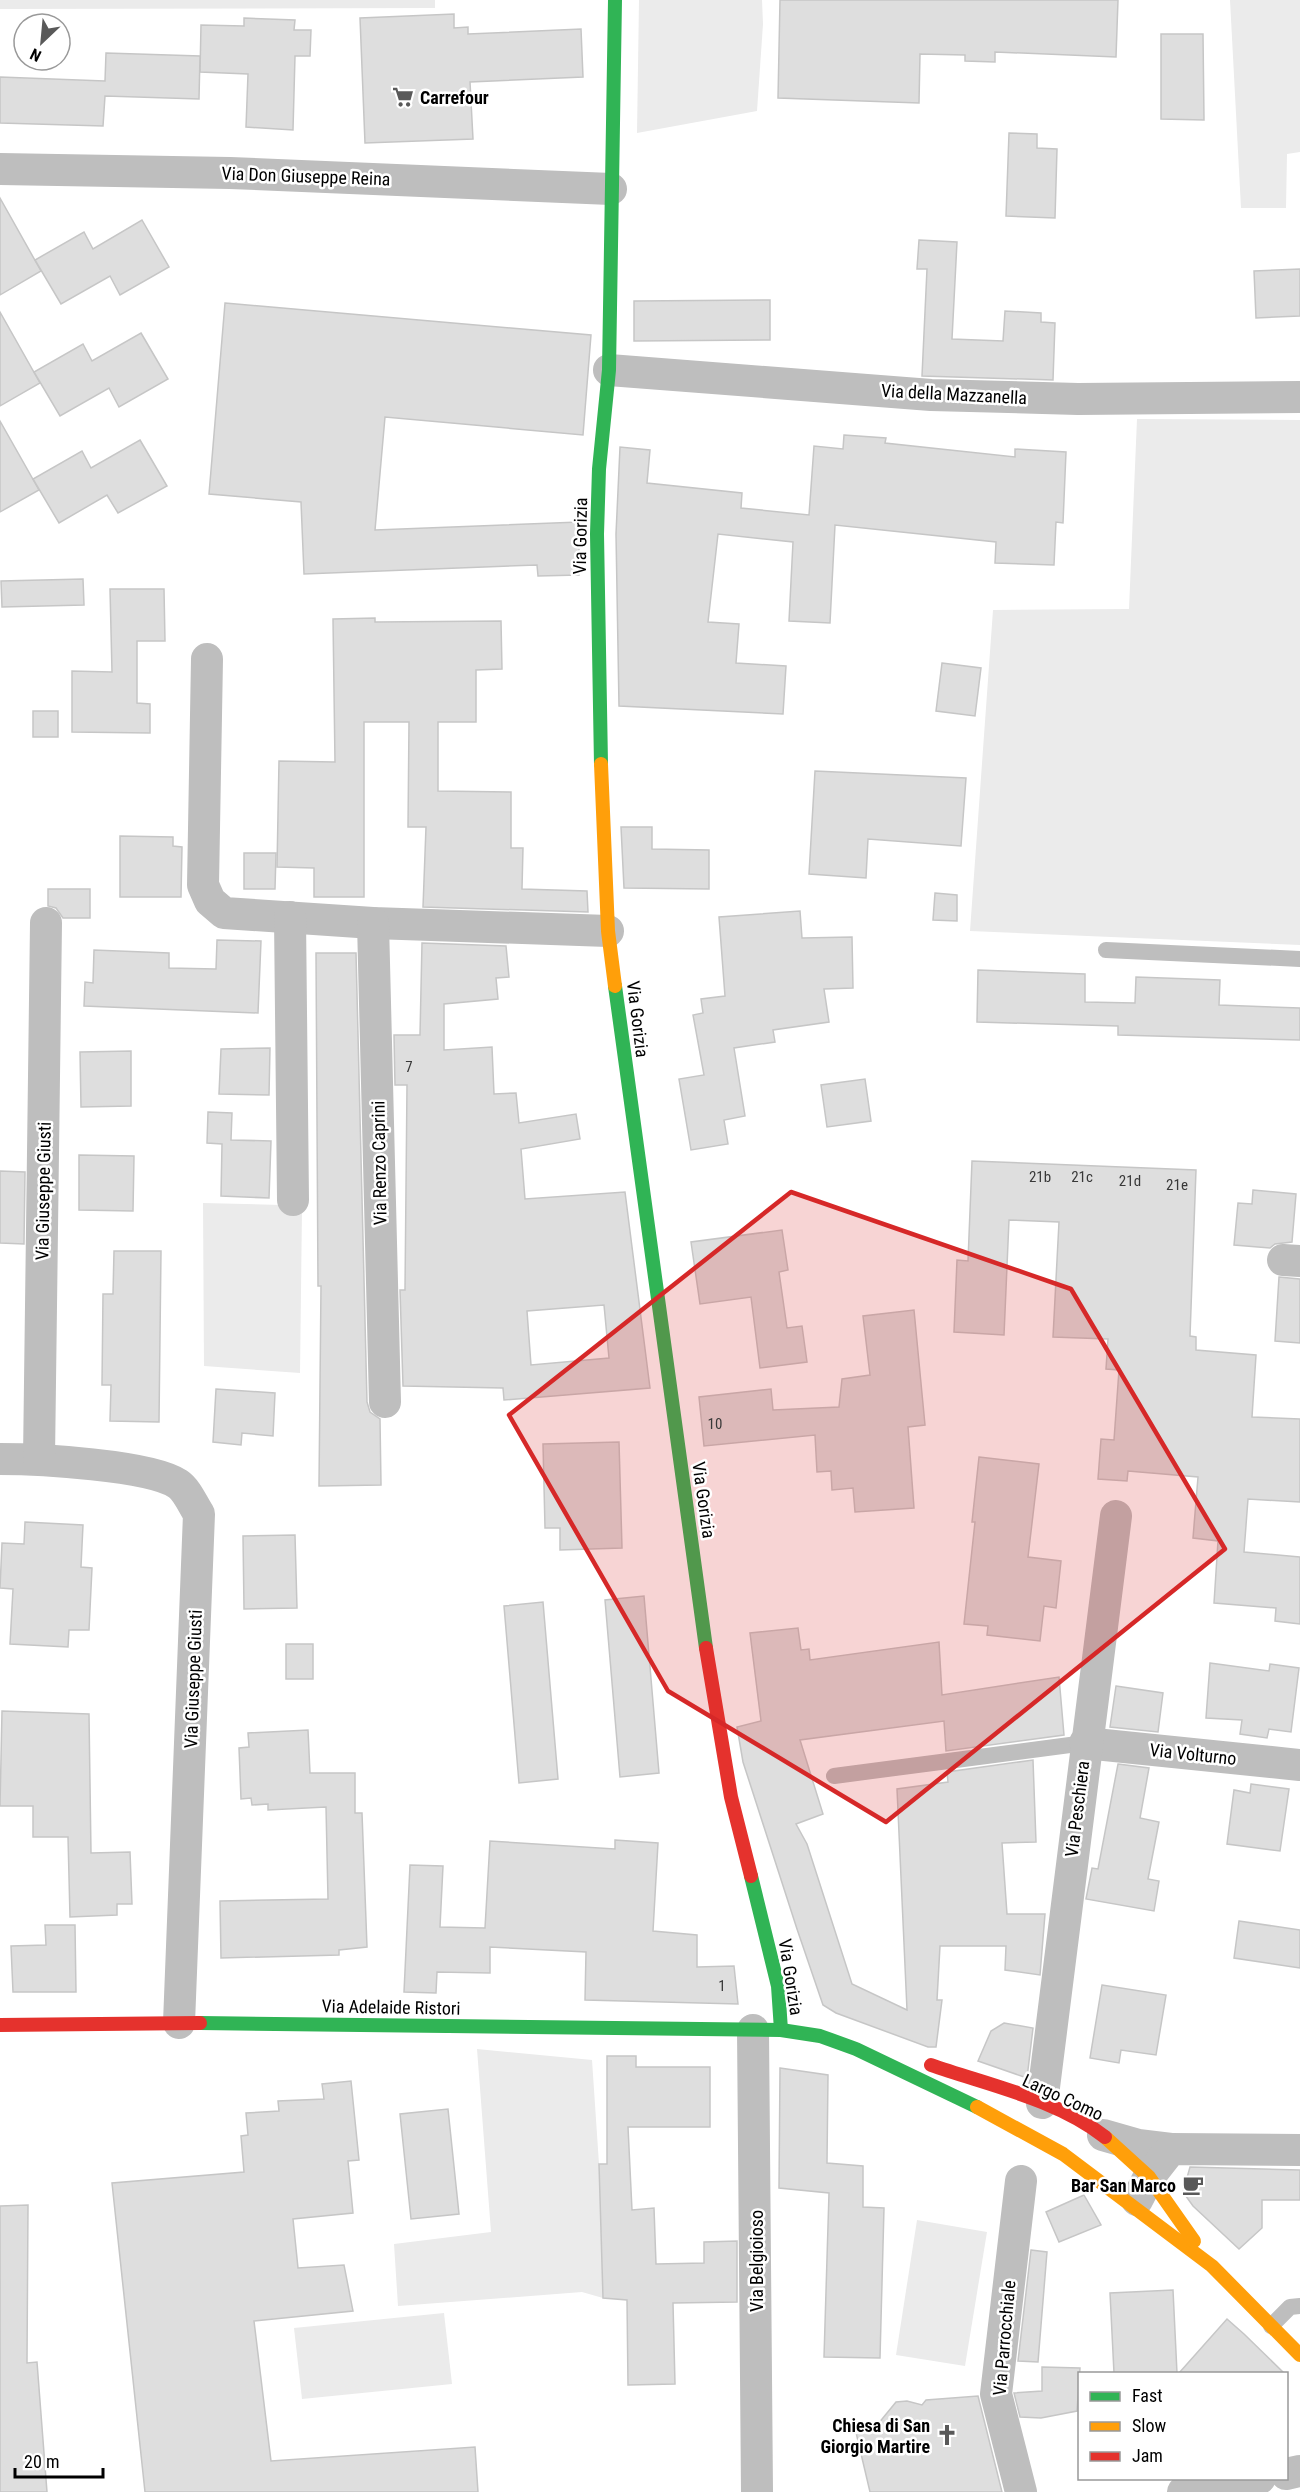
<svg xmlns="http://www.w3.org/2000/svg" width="1300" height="2492" font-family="'Roboto Condensed',sans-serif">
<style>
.green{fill:#ebebeb}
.building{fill:#dedede;stroke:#c6c6c6;stroke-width:1.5;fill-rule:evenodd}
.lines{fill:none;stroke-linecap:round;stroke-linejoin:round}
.lane{stroke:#bebebe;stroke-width:16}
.street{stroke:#bebebe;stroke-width:32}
.fast{stroke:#30b455;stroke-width:14}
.slow{stroke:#ff9f0a;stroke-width:14}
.jam{stroke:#e5322d;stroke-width:14}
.marked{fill:#d62828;fill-opacity:0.2;stroke:#d62828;stroke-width:4.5;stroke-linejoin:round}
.labels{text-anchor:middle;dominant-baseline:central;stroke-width:5;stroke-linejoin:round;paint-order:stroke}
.number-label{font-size:15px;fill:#383838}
.poi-label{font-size:18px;font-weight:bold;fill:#000;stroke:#fff;text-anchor:end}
.street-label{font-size:18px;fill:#000;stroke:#fff}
</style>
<rect width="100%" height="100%" fill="#fff"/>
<g class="green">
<path d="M0,0H435V8L0,9Z"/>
<path d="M639,0H762L763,24L757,111L637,133Z"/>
<path d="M1230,0H1300V152L1287,154L1286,208H1241Z"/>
<path d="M1137,419L1300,420V945L970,931L993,610L1129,609Z"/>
<path d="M203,1203L281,1205L302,1209L300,1373L204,1366Z"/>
<path d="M477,2049L592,2060L599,2164L603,2298L582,2292L398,2306L394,2244L491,2232Z"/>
<path d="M917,2220L987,2232L965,2366L896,2355Z"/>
<path d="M444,2313L452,2384L302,2399L294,2328Z"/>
</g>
<g class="building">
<path d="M780,0H1118L1116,57L995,52V62L965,61V55L920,54L919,103L778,98Z"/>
<path d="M454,14V28L468,27V34L581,29L583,77L470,82L473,139L365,143L360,18Z"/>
<path d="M244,18L295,20L294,30H311L310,56H295L293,130L246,127L248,74L200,72L201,25L244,26Z"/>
<path d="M1161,34H1203L1204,120L1161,119Z"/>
<path d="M106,53L200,56L199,99L105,96L103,126L0,123V77L105,81Z"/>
<path d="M1009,133L1037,134V148L1057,149L1055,218L1006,216Z"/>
<path d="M0,198L41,271L0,295Z"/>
<path d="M142,220L169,267L120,295L110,276L61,304L35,260L84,232L93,249Z"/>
<path d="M919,240L957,242L952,339L1003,341L1005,311L1041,313V322L1055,323L1053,380L922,376L927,269H917Z"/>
<path d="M1300,269V316L1256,318L1254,271Z"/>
<path d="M770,300V340L634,341V301Z"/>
<path d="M225,303L591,335L583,435L385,417L375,530L579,522V575L538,576L537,565L304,574L301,502L209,494Z"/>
<path d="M0,312L40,383L0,406Z"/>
<path d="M141,333L168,379L119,407L109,388L60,416L34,372L83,344L92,361Z"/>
<path d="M0,421L39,490L0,512Z"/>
<path d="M844,435L886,438L885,443L1015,457V449L1066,452L1063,523L1056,522L1054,565L995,563L996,542L835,525L830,623L789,621L793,542L718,534L708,622L739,624L736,663L786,666L783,714L619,706L616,534L620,447L650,450L647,483L742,493L741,508L809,515L814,446L843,449Z"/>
<path d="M140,440L167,486L118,513L107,495L59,523L33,479L82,451L91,468Z"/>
<path d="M83,579L84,605L2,607L1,581Z"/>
<path d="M110,589H164L165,641H137V703L150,704V733L72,732V671L112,672Z"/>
<path d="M375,618V622L501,621L502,669L476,670V722H438V791L511,792V848H523L522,889L587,891L588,912L423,907L426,827H408L409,722H364V897H314V868L277,867L279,761L335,762L333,619Z"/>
<path d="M942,663L981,668L975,716L936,711Z"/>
<rect x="33" y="711" width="25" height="26"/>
<path d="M815,771L966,778L961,846L868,839L866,878L809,874Z"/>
<path d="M621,827H652V849L709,850V889L624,888Z"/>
<path d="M120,836L173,837V846L182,847L181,897H120Z"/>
<path d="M244,853H276L275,889H244Z"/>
<path d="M48,889H90V918H63L56,908L48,906Z"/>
<path d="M935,893L957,895V921L933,920Z"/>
<path d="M800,911L802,938L852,937L853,988L824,989L829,1022L773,1030L775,1042L734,1048L745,1116L724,1120L728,1144L691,1150L679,1079L704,1075L693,1015L703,1013L701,999L725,996L719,917Z"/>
<path d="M217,940L261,941L258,1013L84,1006L85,982L93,983L94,950L169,953V968L216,969Z"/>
<path d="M422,943L506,946L509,977L496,978L498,999L444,1004V1050L492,1047L494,1094L516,1093L519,1123L576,1114L580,1139L521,1149L525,1199L625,1192L650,1388L504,1400L503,1388L403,1386L400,1290H405L407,1085H395L394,1035H420ZM604,1305L609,1358L531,1365L527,1311Z"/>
<path d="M316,953H356L367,1402L370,1412L380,1419L381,1485L319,1486L321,1286H318Z"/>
<path d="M978,970L1085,974V1002L1135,1003L1136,977L1220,980L1219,1005L1300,1008V1040L1118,1035V1026L977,1022Z"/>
<path d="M270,1048L269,1095L219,1094L221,1049Z"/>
<path d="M131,1051V1106L81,1107L80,1052Z"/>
<path d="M865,1079L871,1121L827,1127L821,1085Z"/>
<path d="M208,1112L232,1113L231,1140L271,1141L269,1198L221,1196L222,1144L207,1143Z"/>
<path d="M79,1155L134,1156L133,1211L79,1210Z"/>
<path d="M972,1161L1196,1170L1190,1336L1196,1337V1350L1256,1355L1252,1417L1300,1419V1502L1248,1499L1244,1552L1300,1557V1624L1275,1621L1276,1608L1214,1603L1218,1541L1193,1538L1198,1477L1128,1471L1127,1481L1098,1479L1101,1439L1114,1440L1119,1370L1106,1369L1108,1339L1053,1337L1059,1222L1009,1220L1004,1335L954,1332L957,1260L968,1261Z"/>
<path d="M0,1171L25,1172L24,1244L0,1243Z"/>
<path d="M1253,1190L1296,1194L1292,1242L1275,1244L1270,1248L1234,1245L1238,1203L1252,1204Z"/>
<path d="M782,1230L788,1270L779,1272L787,1328L802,1326L807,1362L760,1368L751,1297L700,1304L691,1242Z"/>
<path d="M114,1251H161L159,1422L110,1421L111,1385H102L103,1294H113Z"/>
<path d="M1279,1277L1300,1279V1343L1275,1341Z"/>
<path d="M914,1310L925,1425L908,1427L914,1508L855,1512L853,1488L832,1490L831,1471L817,1472L815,1435L704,1446L699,1397L771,1389L773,1410L839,1407L842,1379L870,1375L863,1316Z"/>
<path d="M216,1389L275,1393L273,1436L242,1433L241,1445L213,1442Z"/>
<path d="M619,1442L622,1548L560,1550V1528H545L543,1444Z"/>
<path d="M979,1457L1039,1464L1028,1557L1061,1561L1056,1608L1044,1606L1040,1641L987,1635L988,1626L964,1624L975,1522H972Z"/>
<path d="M25,1522L83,1525L81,1567L92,1568L89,1630H69L68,1647L10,1644L13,1589L0,1588L2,1543L24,1544Z"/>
<path d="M295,1535L297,1608L244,1609L243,1536Z"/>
<path d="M644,1596L659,1773L620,1777L605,1600Z"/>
<path d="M543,1602L558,1779L519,1783L504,1606Z"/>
<path d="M798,1628L801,1650L809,1649L810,1660L939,1642L942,1695L1059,1677L1064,1735L946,1751L944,1721L800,1740L823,1814L796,1824L807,1844L852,1984L907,2010L897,1789L948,1782L947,1772L1033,1760L1036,1842L1002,1843L1007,1914H1045L1040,1975L1005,1970L1006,1946H940L937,2000H942L936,2047H928L836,2013L823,2005L797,1929L743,1762L737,1727L761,1721L750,1633Z"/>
<rect x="286" y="1644" width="27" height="35"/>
<path d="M1210,1663L1269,1671L1270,1664L1299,1668L1291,1732L1269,1729L1267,1738L1240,1734L1242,1720L1206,1718Z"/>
<path d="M1116,1686L1163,1693L1158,1732L1110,1727Z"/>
<path d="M2,1711L89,1714L91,1853L130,1852L132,1904H117V1915L70,1917L68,1837H33V1806H0Z"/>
<path d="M308,1730L310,1773H355V1813H362L367,1947L339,1950V1955L221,1958L220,1901L328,1899L326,1807L268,1810V1804L252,1805L251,1798L241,1799L239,1748L249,1747L248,1733Z"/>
<path d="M1118,1764L1149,1768L1140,1818L1159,1822L1148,1879L1159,1881L1154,1911L1086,1899L1092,1868L1098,1869Z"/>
<path d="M1251,1784L1289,1789L1280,1851L1227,1844L1234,1790L1250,1793Z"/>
<path d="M615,1840L658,1843L653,1931L697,1935V1967L734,1966L738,2004L585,2000L586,1952L490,1947V1973L437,1972L436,1993L404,1992L410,1865L443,1866L440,1927L485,1928L490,1841L615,1849Z"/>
<path d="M1239,1921L1300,1930V1968L1234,1958Z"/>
<path d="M45,1925H75L76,1992H13L11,1946L46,1945Z"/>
<path d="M1102,1985L1166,1995L1156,2055L1121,2050L1119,2063L1090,2058Z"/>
<path d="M1004,2023L1033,2028L1027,2078L978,2061L991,2031Z"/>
<path d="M607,2056H636V2067H710V2127H628L632,2210L654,2208L656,2264L704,2263V2242L737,2241V2302L673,2303L675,2384L628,2385L627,2300L603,2298L599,2164H607Z"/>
<path d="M780,2068L828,2075L827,2163L863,2166V2207L884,2208L880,2358L824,2357L829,2193L779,2188Z"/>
<path d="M351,2081L359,2160L348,2161L353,2213L293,2219L298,2268L344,2265L353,2311L254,2321L271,2461L475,2447L478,2492H145L112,2183L244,2172L241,2136L248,2135L246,2113L279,2111L278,2101L324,2099L322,2084Z"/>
<path d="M448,2109L459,2214L411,2219L400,2114Z"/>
<path d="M1190,2167L1300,2170V2200H1262V2228L1239,2249L1193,2206L1183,2192Z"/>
<path d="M1084,2195L1101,2225L1059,2242L1046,2212Z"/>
<path d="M28,2205L27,2363L37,2362L47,2492H0V2206Z"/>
<path d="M1031,2250L1047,2252L1038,2362L1018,2361Z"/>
<path d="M1173,2290L1177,2373H1114L1110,2293Z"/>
<path d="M1227,2319L1244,2334L1284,2373H1179Z"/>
<path d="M1042,2367L1080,2368L1077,2411L1041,2418L1020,2417L1014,2393L1042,2391Z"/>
<path d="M978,2396L1002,2492H870L854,2424H878L896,2402L907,2401L922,2405L926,2400Z"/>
</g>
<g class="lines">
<g class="lane">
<path d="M1106,950L1300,959"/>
<path d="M834,1776L1085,1743"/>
<path d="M1271,2326L1290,2307L1300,2306"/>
</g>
<g class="street">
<path d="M0,169L230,173L611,189"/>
<path d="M609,370L931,395L1078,399L1300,397"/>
<path d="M207,659L203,885L210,901L224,913L373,923L608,931"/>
<path d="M290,917L293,1200"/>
<path d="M373,923L385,1402"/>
<path d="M1283,1260L1300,1261"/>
<path d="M0,1459C37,1459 150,1465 178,1484C187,1490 193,1505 199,1514L179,2023"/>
<path d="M39,1459L46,923"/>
<path d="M1085,1743L1300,1765"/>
<path d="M753,2030L757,2492"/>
<path d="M1042,2103L1116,1516"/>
<path d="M1103,2135L1138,2145L1171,2149"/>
<path d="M1021,2181L996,2394L1021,2492"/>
<path d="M1137,2200L1149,2177L1171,2149L1300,2150"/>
<path d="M1286,2474L1300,2471"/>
<path d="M1183,2492L1260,2478"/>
</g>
<g class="fast">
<path d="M601,764L597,534L599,469L609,370L615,0"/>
<path d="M615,986L706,1648"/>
<path d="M751,1876L778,1986L781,2030"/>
<path d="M200,2023L781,2030L820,2036L856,2049L977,2107"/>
</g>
<g class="slow">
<path d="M601,764L608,931L615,986"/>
<path d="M977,2107L1063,2154L1212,2266L1300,2355"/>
<path d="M1105,2137L1149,2177L1194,2241"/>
</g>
<g class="jam">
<path d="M706,1648L731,1797L751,1876"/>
<path d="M0,2025L200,2023"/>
<path d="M931,2065C988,2085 1057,2099 1105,2137"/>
</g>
</g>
<path class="marked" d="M791,1192L1071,1289L1225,1549L886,1822L668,1691L509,1415Z"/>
<defs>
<symbol id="supermarket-bare" viewBox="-9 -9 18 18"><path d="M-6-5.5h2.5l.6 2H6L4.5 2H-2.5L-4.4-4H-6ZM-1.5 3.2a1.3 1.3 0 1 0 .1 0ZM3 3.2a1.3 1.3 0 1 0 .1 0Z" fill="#595959" stroke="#fff" stroke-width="2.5" paint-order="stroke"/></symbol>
<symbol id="cafe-bare" viewBox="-9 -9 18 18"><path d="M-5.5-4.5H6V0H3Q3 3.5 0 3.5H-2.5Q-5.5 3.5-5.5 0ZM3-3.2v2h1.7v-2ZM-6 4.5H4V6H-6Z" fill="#595959" stroke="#fff" stroke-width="2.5" paint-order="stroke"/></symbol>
<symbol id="church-bare" viewBox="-9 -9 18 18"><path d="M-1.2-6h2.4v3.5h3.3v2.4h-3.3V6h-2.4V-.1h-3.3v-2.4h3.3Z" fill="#595959" stroke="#fff" stroke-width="2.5" paint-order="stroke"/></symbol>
</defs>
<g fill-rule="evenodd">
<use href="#supermarket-bare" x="388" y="82" width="30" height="30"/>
<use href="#cafe-bare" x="1178" y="2170" width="30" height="30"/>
<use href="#church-bare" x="932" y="2420" width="30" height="30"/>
</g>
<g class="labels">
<g class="number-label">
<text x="409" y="1067">7</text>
<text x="1040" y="1177">21b</text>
<text x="1082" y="1177">21c</text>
<text x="1130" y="1181">21d</text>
<text x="1177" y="1185">21e</text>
<text x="715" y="1424">10</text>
<text x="722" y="1986">1</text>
</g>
<g class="poi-label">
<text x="420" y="97" text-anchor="start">Carrefour</text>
<text x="1176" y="2185">Bar San Marco</text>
<text x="930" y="2425">Chiesa di San<tspan x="930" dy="21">Giorgio Martire</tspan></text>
</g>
<g class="street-label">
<text transform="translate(306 176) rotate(2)">Via Don Giuseppe Reina</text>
<text transform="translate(954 394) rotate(3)">Via della Mazzanella</text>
<text transform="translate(580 536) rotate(-89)">Via Gorizia</text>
<text transform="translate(638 1019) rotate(83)">Via Gorizia</text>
<text transform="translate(379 1163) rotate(-91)">Via Renzo Caprini</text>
<text transform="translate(43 1191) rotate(-89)">Via Giuseppe Giusti</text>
<text transform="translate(704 1500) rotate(82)">Via Gorizia</text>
<text transform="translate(193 1679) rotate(-88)">Via Giuseppe Giusti</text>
<text transform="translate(1193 1754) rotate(6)">Via Volturno</text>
<text transform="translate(1077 1809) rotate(-83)">Via Peschiera</text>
<text transform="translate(791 1977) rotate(81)">Via Gorizia</text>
<text transform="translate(391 2007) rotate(1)">Via Adelaide Ristori</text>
<text transform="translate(1063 2097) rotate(25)">Largo Como</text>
<text transform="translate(756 2261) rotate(-90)">Via Belgioioso</text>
<text transform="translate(1004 2338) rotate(-85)">Via Parrocchiale</text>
</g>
</g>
<rect x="1078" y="2372" width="210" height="108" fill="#ffffff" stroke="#999999" stroke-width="1.5"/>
<rect x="1090" y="2392" width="30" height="9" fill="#30b455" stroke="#999999" stroke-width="1.5"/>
<text x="1132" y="2402" font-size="18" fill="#000000">Fast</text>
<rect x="1090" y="2422" width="30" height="9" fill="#ff9f0a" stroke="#999999" stroke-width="1.5"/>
<text x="1132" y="2432" font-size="18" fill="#000000">Slow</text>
<rect x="1090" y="2452" width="30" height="9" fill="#e5322d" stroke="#999999" stroke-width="1.5"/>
<text x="1132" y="2462" font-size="18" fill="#000000">Jam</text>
<g transform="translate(42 42) rotate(206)"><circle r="28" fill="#ffffff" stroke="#999999" stroke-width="1.5"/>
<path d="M0-4.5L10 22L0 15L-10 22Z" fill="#595959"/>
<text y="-9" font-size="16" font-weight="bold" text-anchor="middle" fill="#000000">N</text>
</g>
<path d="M15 2468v9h88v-9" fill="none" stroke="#000000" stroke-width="3"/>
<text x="24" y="2468" font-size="18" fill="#000000" stroke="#ffffff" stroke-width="4.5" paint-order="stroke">20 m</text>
</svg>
